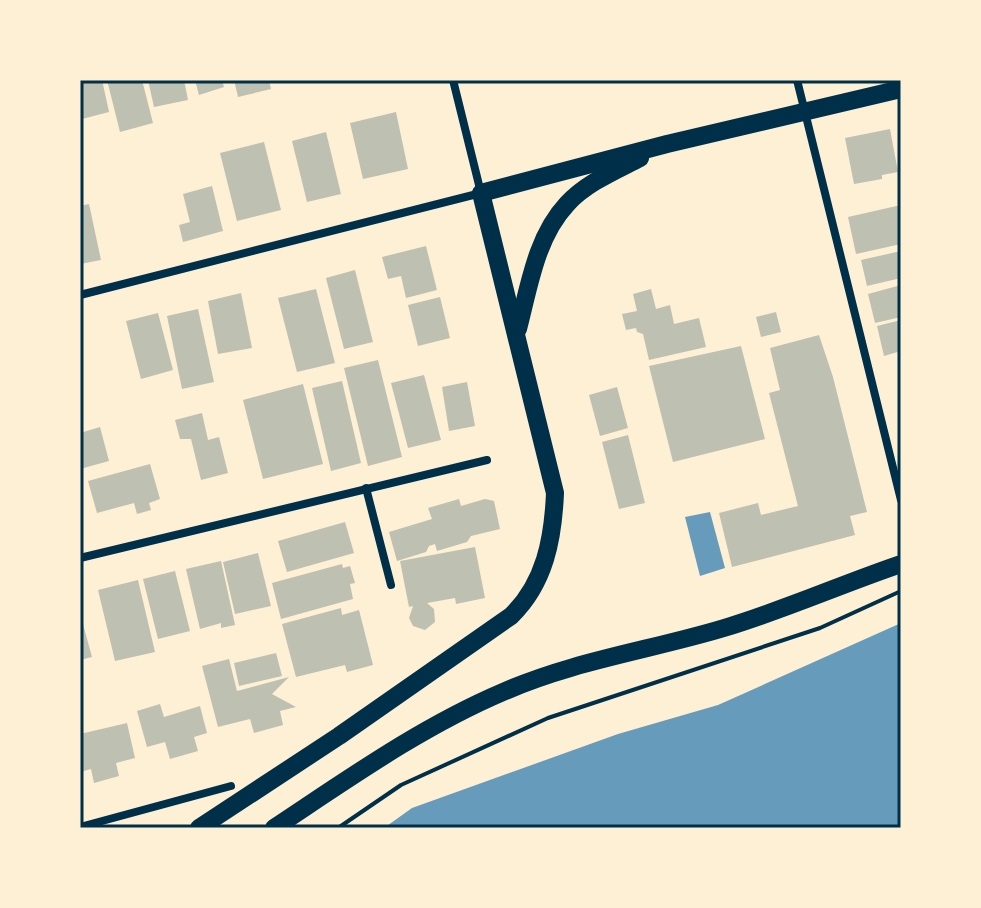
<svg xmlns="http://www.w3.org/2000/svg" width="981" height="908" font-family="Arial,sans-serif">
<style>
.water{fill:#669bbc}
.building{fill:#bec0b2}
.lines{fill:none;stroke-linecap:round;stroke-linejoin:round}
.path{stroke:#003049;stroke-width:4}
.minor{stroke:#003049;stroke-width:8}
.primary{stroke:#003049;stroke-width:18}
.neatline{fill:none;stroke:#003049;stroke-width:3}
</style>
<rect width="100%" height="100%" fill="#fdf0d5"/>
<g class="water">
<path d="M710,512L725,568L700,576L685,517Z"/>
<path d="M901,623V828H384L412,808L618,734L718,705Z"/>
</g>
<g class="building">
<path d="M88,80H102L109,112L82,119L80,82Z"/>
<path d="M107,80H142L153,123L120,132Z"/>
<path d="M148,80H184L188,100L154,107Z"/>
<path d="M195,80H222L224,87L199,95Z"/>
<path d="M234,80H269L271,89L238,97Z"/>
<path d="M396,112L408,169L363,179L350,123Z"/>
<path d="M890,129L898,172L882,175V179L854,184L845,138Z"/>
<path d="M326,132L341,194L307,202L292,141Z"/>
<path d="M264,142L281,210L237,221L220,153Z"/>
<path d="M212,186L223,231L183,242L179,225L190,222L183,194Z"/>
<path d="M89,204L101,260L80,264V206Z"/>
<path d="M901,205V244L856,254L848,217Z"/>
<path d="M426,246L437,290L406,298L401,276L388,279L382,257Z"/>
<path d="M901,251V278L867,286L861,260Z"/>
<path d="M355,270L373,342L344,349L326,278Z"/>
<path d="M901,285V317L875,323L868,294Z"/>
<path d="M316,289L335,363L297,372L278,298Z"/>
<path d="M651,289L656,309L670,305L674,324L699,318L706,347L649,360L643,334L637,332L636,328L626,330L622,314L637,311L633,294Z"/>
<path d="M241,293L252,348L218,354L208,301Z"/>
<path d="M440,297L450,338L418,346L408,305Z"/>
<path d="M198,309L214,382L182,389L167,316Z"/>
<path d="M776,312L781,332L761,337L756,317Z"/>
<path d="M158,313L173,370L141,379L126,321Z"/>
<path d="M901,320V351L884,356L877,326Z"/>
<path d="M819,335L833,377L867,512L850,516L855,535L732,567L719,513L758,503L761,515L798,506L769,393L780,390L770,348Z"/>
<path d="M741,346L765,439L673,462L649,366Z"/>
<path d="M378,360L402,457L368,466L344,368Z"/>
<path d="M424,375L441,440L408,448L391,383Z"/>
<path d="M342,381L361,463L331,471L312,388Z"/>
<path d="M467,382L475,426L449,431L442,387Z"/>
<path d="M303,384L323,464L263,479L243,400Z"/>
<path d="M617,387L628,428L600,436L589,395Z"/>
<path d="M202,413L208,440L219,437L228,473L201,480L191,439H180L175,420Z"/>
<path d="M100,427L109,461L80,469V433Z"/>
<path d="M628,435L645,503L619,509L602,442Z"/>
<path d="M150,464L160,499L149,503L151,510L137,514L134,503L97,513L88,481Z"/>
<path d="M459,499L461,506L485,499L494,501L500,529L471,536L467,542L437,551L435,544L429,546L426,552L397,561L389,532L432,519L428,508Z"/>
<path d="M345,522L354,553L287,572L278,541Z"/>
<path d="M475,547L485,598L456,604L455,598L427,603L434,609L435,622L425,630L413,626L409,618L413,606L409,607L400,561Z"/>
<path d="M258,553L271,606L235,614L223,562Z"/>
<path d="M221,561L235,625L221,628V623L200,629L186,569Z"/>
<path d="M342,564L343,568L350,566L355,583L350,584L353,599L281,619L272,583Z"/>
<path d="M175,571L190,631L158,639L143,579Z"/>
<path d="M138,580L155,652L115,661L98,590Z"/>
<path d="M341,608L342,615L359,610L373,665L347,672L345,665L296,677L282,624Z"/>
<path d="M80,613L92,657L80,660Z"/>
<path d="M276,653L282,676L239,686L234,663Z"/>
<path d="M229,659L237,691L289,677L272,694L296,707L280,711L283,725L254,733L250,719L218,727L202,666Z"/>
<path d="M160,704L164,717L200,706L207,733L194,737L198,751L170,759L165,742L147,747L137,711Z"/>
<path d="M127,723L135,758L116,763L119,776L94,783L91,769L80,772V734Z"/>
</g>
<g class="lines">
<path class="path" d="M338,828L401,785L548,718L820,628L901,591"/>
<g class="minor">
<path d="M797,80L901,500"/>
<path d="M80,295L481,193L453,80"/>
<path d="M366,488L391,585"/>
<path d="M80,558L487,460"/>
<path d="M80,827L231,786"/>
</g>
<g class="primary">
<path d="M518,329C529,287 536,237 567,204C586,183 615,171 640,158"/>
<path d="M199,828L339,736L511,616C545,583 553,539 555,493L481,193L667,144L901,89"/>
<path d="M274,828C348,779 421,727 503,692C573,661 651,650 724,628C784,610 842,584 901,564"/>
</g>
</g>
<rect width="981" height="908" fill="none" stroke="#fdf0d5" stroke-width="164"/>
<rect x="82" y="82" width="817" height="744" class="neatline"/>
</svg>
